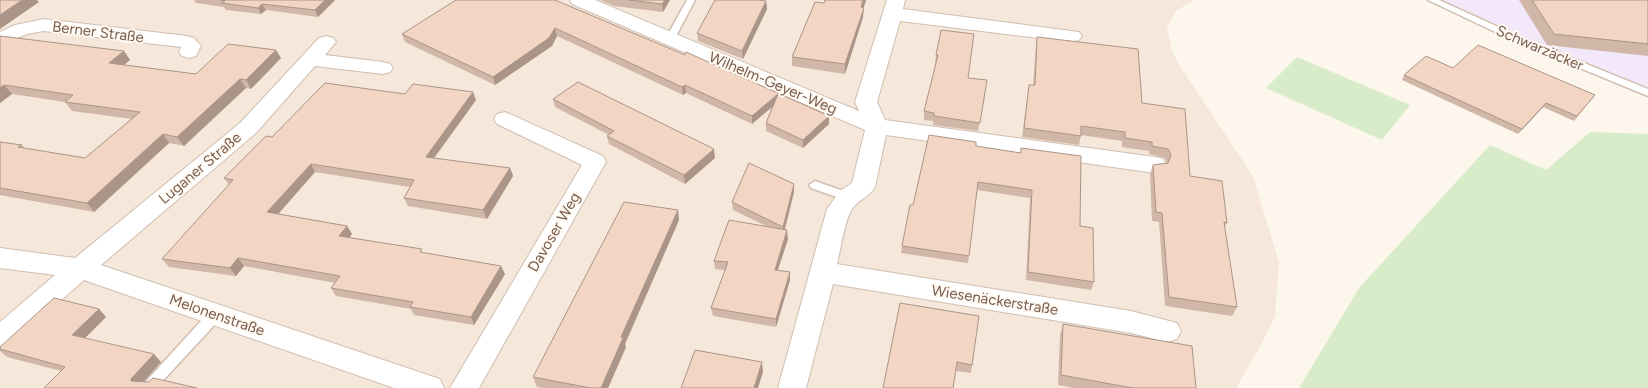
<svg xmlns="http://www.w3.org/2000/svg" width="1648" height="388" font-family="Figtree,sans-serif">
<style>
.residential{fill:#f5e8da}
.education{fill:#f3e8fa}
.green{fill:#d8ecc9}
.lines{fill:none;stroke-linecap:round;stroke-linejoin:round}
.lane-casing{stroke:#d1beb0;stroke-width:3}
.street-casing{stroke:#d1beb0;stroke-width:2}
.lane{fill:#fff;fill-rule:evenodd}
.street{fill:#fff;fill-rule:evenodd}
.wall{fill:#d1b7a8}
.shaded-wall{fill:#aa9588}
.building{fill:#f3d5c3;stroke:#aa9588}
.labels{text-anchor:middle;dominant-baseline:central;stroke-width:4;stroke-linejoin:round;paint-order:stroke}
.street-label{font-size:15px;fill:#7a5c4d;stroke:#fffaf3}
</style>
<rect width="100%" height="100%" fill="#fdf6ec"/>
<path class="residential" d="M0,0H1194L1176,11L1167,27L1172,50L1178,63L1253,176L1279,263L1275,316L1260,347L1236,388H0Z"/>
<path class="education" d="M1432,0H1648V93Z"/>
<g class="green">
<path d="M1297,57L1410,105L1382,140L1266,88Z"/>
<path d="M1590,132L1648,134V388H1299L1359,288L1490,145L1546,170Z"/>
</g>
<g class="lines">
<defs>
<g id="lane">
<path d="M687,0H695L674,40H668L666,38Z"/>
<path d="M1428,0H1439L1518,36L1648,89V96L1512,40Z"/>
<path d="M815,181L852,194L854,197L848,201L811,188L809,185Z"/>
<path d="M215,310L220,311L221,315L220,319L156,388H140L210,311Z"/>
</g>
<g id="street">
<path d="M570,0H595L859,111L855,102L887,0H905L903,9L1079,32L1082,36L1079,40L1072,42L900,21L877,102L885,120L1155,157L1163,159L1166,165L1163,171L1155,173L886,135L875,187C869,197 858,200 852,209C844,222 841,249 837,264L1131,311L1177,323L1181,331L1177,339L1167,342L1131,333L833,284L806,388H778L827,209L840,191L852,183L865,130L572,4Z"/>
<path d="M44,19L187,36L194,38L201,46L196,56L189,58L182,56L179,52L181,47L44,31L27,34L0,45V32L15,25Z"/>
<path d="M326,36L333,38L336,42L325,55L383,62L390,64L393,68L390,72L383,74L315,66L256,133L101,265L440,379L444,388H394L84,280L10,346L0,349V322L55,275L0,268V248L75,258L240,123L319,38Z"/>
<path d="M505,112L603,156L606,162L479,388H450L582,165L497,124L494,119L497,114Z"/>
</g>
</defs>
<use href="#lane" class="lane-casing"/>
<use href="#street" class="street-casing"/>
<use href="#lane" class="lane"/>
<use href="#street" class="street"/>
</g>
<g class="wall">
<path d="M194,0H335L318,17L266,10L261,14L226,10L224,7L196,3Z"/>
<path d="M555,0L829,116V124L803,148L766,131V123L772,107L752,124L686,93L683,95L557,36L552,46L495,85L405,42L402,34Z"/>
<path d="M600,0H670L663,12L614,6Z"/>
<path d="M866,0L863,8V17L845,74L792,66V57L824,3Z"/>
<path d="M1519,0H1648V56L1547,45Z"/>
<path d="M766,1L767,9L743,59L698,41L697,33Z"/>
<path d="M941,30L968,78L987,80L978,131L933,125V121L924,120V111L936,63H935L936,55Z"/>
<path d="M0,36L124,51L130,60L124,65L196,74L281,58L251,89L246,88L184,146L169,143L94,212L0,195V142L22,145L25,149L85,158L132,119L72,111L65,102L12,94L0,103Z"/>
<path d="M1037,37L1142,103L1190,176L1227,223L1224,228L1237,307L1232,316L1165,306L1159,222L1152,221L1150,174L1153,165L1167,163L1165,158L1149,154V151L1122,147V141L1081,135L1079,145L1022,137L1029,85H1033L1036,46Z"/>
<path d="M1453,68L1595,95L1574,121L1543,107L1518,134L1402,80L1404,75Z"/>
<path d="M405,94L476,100L434,158L510,168L513,176L487,219L408,206L404,198L410,187L315,172L278,214L347,226L352,234L349,237L424,253L505,274L474,325L414,315L411,309L336,296L331,288L335,283L244,266L236,276L169,267L162,259L229,185L224,178L272,137Z"/>
<path d="M553,99L715,158L685,184L609,144L607,136L609,135L555,107Z"/>
<path d="M976,146L1020,153L1021,148L1080,226L1094,282L1091,290L1026,280L1030,198L977,190L968,263L901,253L902,246L913,205Z"/>
<path d="M794,184V192L785,230L788,239L778,270L790,280L776,327L713,316L711,308L725,270L715,269L714,261L766,226L733,210L732,202Z"/>
<path d="M679,220L625,344L626,347L608,388H544L537,387L533,377Z"/>
<path d="M900,303L972,365L971,373L955,371Z"/>
<path d="M99,309L106,317L85,338L161,362L143,382L197,388H44L61,371L7,357L0,351V347Z"/>
<path d="M1063,324L1196,388H1073L1058,385L1060,335Z"/>
</g>
<g class="shaded-wall">
<path d="M22,0H37L39,2L0,29V15Z"/>
<path d="M325,0H335L318,17L315,10Z"/>
<path d="M665,0H670L663,12L662,4Z"/>
<path d="M863,0H866L861,17V7Z"/>
<path d="M766,1L767,9L743,59L742,51Z"/>
<path d="M262,4L266,10L261,14L258,8Z"/>
<path d="M864,8L863,17L845,74V64Z"/>
<path d="M555,28L557,36L552,46L495,85L493,77Z"/>
<path d="M276,50L281,58L251,89L246,80Z"/>
<path d="M124,51L130,60L115,72L109,63Z"/>
<path d="M240,79L246,88L184,146L177,137Z"/>
<path d="M4,85L12,94L0,103V88Z"/>
<path d="M685,85L686,93L683,95L682,87Z"/>
<path d="M473,92L476,100L429,165L426,157Z"/>
<path d="M778,94V102L752,124V116Z"/>
<path d="M1546,103L1543,107L1518,134L1522,129Z"/>
<path d="M829,116V124L803,148V140Z"/>
<path d="M163,134L169,143L94,212L87,203Z"/>
<path d="M714,149L715,158L685,184L684,175Z"/>
<path d="M311,164L315,172L272,221L267,212Z"/>
<path d="M510,168L513,176L487,219L483,210Z"/>
<path d="M794,184V192L783,235V227Z"/>
<path d="M678,210L679,220L625,344L626,347L608,388H601L621,337Z"/>
<path d="M347,226L352,234L344,244L339,236Z"/>
<path d="M787,230L788,239L775,278V270Z"/>
<path d="M238,258L244,266L236,276L230,268Z"/>
<path d="M501,266L505,274L474,325L471,317Z"/>
<path d="M790,272V280L776,327V319Z"/>
<path d="M99,309L106,317L80,343L72,335Z"/>
<path d="M154,354L161,362L139,387L131,381V379Z"/>
<path d="M762,362L763,372L758,388H754Z"/>
</g>
<g class="building">
<path d="M0,0H22L0,15Z"/>
<path d="M220,0H325L315,10L262,4L258,8L222,3L225,1Z"/>
<path d="M456,0H555L685,55L686,52L829,116L803,140L766,123L778,94L752,116L685,85L682,87L555,28L549,38L493,77L402,34Z"/>
<path d="M629,0H665L662,4Z"/>
<path d="M715,0H759L766,1L742,51L697,33Z"/>
<path d="M825,0H863L861,7L864,8L845,64L792,57L815,2L824,3Z"/>
<path d="M1532,0H1648V44L1554,34Z"/>
<path d="M941,30L974,34L968,78L987,80L980,123L934,116V113L924,111L938,55H936Z"/>
<path d="M0,36L124,51L109,63L196,74L228,44L276,50L246,80L240,79L177,137L163,134L87,203L0,188V142L22,145L18,147L85,158L140,112L65,102L73,95L4,85L0,88Z"/>
<path d="M1037,37L1138,49L1142,103L1185,109L1190,176L1222,181L1227,223L1224,222L1237,307L1169,297L1162,213L1156,212L1153,165L1168,163L1171,155L1168,149L1152,146V142L1125,138V132L1081,126V136L1024,128L1029,85H1035Z"/>
<path d="M1478,45L1595,95L1577,116L1546,103L1522,129L1404,75L1426,56L1453,68Z"/>
<path d="M578,82L714,149L684,175L607,136L614,131L553,99Z"/>
<path d="M325,83L405,94L413,84L473,92L426,157L510,168L483,210L404,198L414,180L311,164L267,212L347,226L339,236L422,249L420,252L501,266L471,317L410,307L413,302L331,288L340,276L238,258L230,268L162,259L233,180L224,178L266,136L272,137Z"/>
<path d="M929,135L976,142V146L1021,153V148L1081,156L1080,226L1093,228L1094,282L1028,272L1032,190L978,182L969,256L902,246L910,205H913Z"/>
<path d="M749,163L794,184L783,227L732,202Z"/>
<path d="M624,202L678,210L621,337L623,338L601,388H591L533,377Z"/>
<path d="M729,220L787,230L775,270L790,272L776,319L711,308L728,262L714,261Z"/>
<path d="M54,298L99,309L72,335L154,354L131,379V381L148,382L153,378L197,388H44L65,367L0,349V347Z"/>
<path d="M900,303L979,316L972,365L957,362L953,388H883Z"/>
<path d="M1063,324L1192,346L1196,388H1133L1061,375Z"/>
<path d="M695,350L762,362L754,388H681Z"/>
</g>
<g class="labels">
<g class="street-label">
<text transform="translate(98 32) rotate(7)">Berner Straße</text>
<text transform="translate(1540 48) rotate(23)">Schwarzäcker</text>
<text transform="translate(773 83) rotate(23)">Wilhelm-Geyer-Weg</text>
<text transform="translate(200 168) rotate(-40)">Luganer Straße</text>
<text transform="translate(554 232) rotate(-60)">Davoser Weg</text>
<text transform="translate(995 300) rotate(9)">Wiesenäckerstraße</text>
<text transform="translate(217 315) rotate(19)">Melonenstraße</text>
</g>
</g>
</svg>
